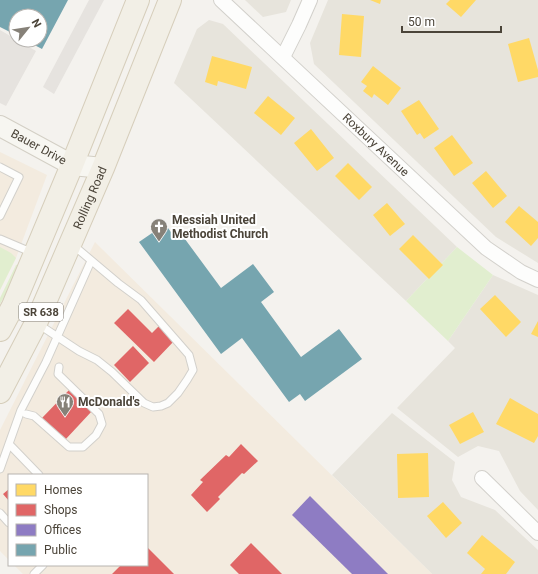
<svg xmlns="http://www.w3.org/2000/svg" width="538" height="574" viewBox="0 0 538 574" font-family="Roboto,sans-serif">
	<rect width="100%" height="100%" fill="#f4f2ee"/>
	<path fill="#e7e4dc" d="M245,0H291L286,12L263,17Z
		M328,0H538V263L496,237L314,64L310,43Z
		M209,20L223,24L457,247L406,301L174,83L197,29Z
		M493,275L538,295V510L520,491L499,451L478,446L458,457L397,408L455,348L448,341Z
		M392,413L455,462L452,480L461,497L495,510L538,550V574H432L332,475Z"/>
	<path fill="#f3ebdf" d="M0,152L47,175L16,258L0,290Z
		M95,242L102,249L432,574H23L14,565H147V475H9V560L0,551V430Z"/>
	<path fill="#e1eecf" d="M0,247L11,253L16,258L0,290Z
		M457,247L493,275L448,341L406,301Z
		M19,264L12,283L0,304V298L16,265Z"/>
	<path fill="#e6e3df" d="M89,0H104L54,94L43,87Z
		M0,30L36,51L6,106L0,103Z"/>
	<path fill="#ffd966" d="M370,0H381L380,4Z
		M450,0H476L461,17L446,4Z
		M342,14L364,16L361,57L339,55Z
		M529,38L538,70V77L518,82L508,44Z
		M212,56L252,67L246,89L218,81L217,86L205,82Z
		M373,66L401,88L388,105L374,94L372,98L363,91L367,86L361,82Z
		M268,96L295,118L281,135L254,113Z
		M419,100L439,129L424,139L420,133L417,135L401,111Z
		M311,129L334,158L317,171L294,143Z
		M452,135L473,163L454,176L434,148Z
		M348,163L372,187L359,200L335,176Z
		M486,171L507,196L493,208L472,183Z
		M387,203L405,224L390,236L373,215Z
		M519,206L538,222V238L531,246L505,222Z
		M413,235L443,265L429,279L399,249Z
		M495,295L521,322L506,337L480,309Z
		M538,321V337L531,334Z
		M510,398L538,414V436L534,443L496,424Z
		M473,412L484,432L460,444L449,425Z
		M428,453L429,497L398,498L397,454Z
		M443,502L462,523L446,538L427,516Z
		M482,535L515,562L506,574H481L485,569L467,553Z"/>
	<path fill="#e06666" d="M128,309L152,333L160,325L175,340L154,362L114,323Z
		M133,346L149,363L130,382L114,365Z
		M70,389L92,411L65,440L42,418Z
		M241,444L258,461L244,474L242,473L218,497L220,499L207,512L191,495L203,482L200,480L226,455L229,457Z
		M9,489V501L3,494Z
		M251,543L282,574H239L230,565Z
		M147,547L174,574H112L121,565H147Z"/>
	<path fill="#8e7cc3" d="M310,496L388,574H352L292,515Z"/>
	<path fill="#76a5af" d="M0,0H68L42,49L25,40H40V16H16V35L0,27Z
		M168,228L176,239L182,235L221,288L253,264L274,292L261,302L301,357L339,329L362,359L305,401L300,394L289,402L242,338L221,354L139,242L155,231L158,236Z"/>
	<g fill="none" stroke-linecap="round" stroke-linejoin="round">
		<g stroke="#d2d0cb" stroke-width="9">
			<path id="lane" d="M0,167L19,177L0,216
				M0,239L33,253
				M38,324L79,351L97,360L112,372L144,403L153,407L161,406L168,403L178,393L187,380L193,370L189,355L141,300L118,283L73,245
				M26,414L34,416L69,447H83L96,435L102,424L99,414L58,374L59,367
				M9,444L39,475
				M0,469L21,410L46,362L91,261
				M0,513L9,523
				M34,574L43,565"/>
		</g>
		<g stroke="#d2d0cb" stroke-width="16">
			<g id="street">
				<path id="s1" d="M221,0L486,248L521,272L538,280"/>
				<path d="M283,57L299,25L310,0"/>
				<path d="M482,478L538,533"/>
			</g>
		</g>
		<g stroke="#d3cfc5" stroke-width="22">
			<g id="secondary">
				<path id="s2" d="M0,126L72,165L103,168"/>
			</g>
		</g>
		<g stroke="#d6cebb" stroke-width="24">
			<g id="primary">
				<path d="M0,330L13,306L72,165L138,0"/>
				<path id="s3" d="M0,392L36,323L103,168L170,0"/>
			</g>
		</g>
		<use href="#lane" stroke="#fdfdfc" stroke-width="7"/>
		<use href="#street" stroke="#fdfdfc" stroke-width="14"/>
		<use href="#secondary" stroke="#f7f6f1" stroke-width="20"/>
		<use href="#primary" stroke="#f2efe6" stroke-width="22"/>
	</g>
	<defs>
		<g id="church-pin" transform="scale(0.9)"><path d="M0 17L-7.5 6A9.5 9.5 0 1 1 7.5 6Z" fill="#868178" stroke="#fff"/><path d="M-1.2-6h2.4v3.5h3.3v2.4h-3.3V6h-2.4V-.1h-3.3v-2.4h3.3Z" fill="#fff"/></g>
		<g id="restaurant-pin" transform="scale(0.9)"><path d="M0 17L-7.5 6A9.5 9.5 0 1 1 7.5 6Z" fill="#868178" stroke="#fff"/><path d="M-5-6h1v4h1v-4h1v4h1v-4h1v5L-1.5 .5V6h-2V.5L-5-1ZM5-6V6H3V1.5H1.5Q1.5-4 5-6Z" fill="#fff"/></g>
	</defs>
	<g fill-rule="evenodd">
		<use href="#church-pin" x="159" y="227"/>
		<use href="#restaurant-pin" x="65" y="402"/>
	</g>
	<g text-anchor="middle" stroke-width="4" stroke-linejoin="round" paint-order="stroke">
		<rect fill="#fff" stroke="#817c74" stroke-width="1" x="19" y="303" width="44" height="18" rx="3"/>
		<g font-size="11" font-weight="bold" fill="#4b4439">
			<text x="41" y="316">SR 638</text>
		</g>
		<g font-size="12" fill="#4b4439" stroke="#fff">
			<text dy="4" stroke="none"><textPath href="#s1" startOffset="212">Roxbury Avenue</textPath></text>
			<text dy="4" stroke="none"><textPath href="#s2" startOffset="44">Bauer Drive</textPath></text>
			<text dy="4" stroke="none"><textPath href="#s3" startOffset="214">Rolling Road</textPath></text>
		</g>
		<g font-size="12" font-weight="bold" fill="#4b4439" stroke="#fff" text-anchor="start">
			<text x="172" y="224">Messiah United<tspan x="172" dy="14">Methodist Church</tspan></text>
			<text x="78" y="406">McDonald's</text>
		</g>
	</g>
	<rect x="8" y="474" width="140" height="92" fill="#ffffff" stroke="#b7b4b0"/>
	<rect x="16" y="484" width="20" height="12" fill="#ffd966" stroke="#b7b4b0"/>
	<text x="44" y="494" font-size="12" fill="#4b4439">Homes</text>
	<rect x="16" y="504" width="20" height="12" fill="#e06666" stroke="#b7b4b0"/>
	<text x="44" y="514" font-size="12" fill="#4b4439">Shops</text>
	<rect x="16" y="524" width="20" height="12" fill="#8e7cc3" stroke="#b7b4b0"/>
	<text x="44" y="534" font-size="12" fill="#4b4439">Offices</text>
	<rect x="16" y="544" width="20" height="12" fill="#76a5af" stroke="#b7b4b0"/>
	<text x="44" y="554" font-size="12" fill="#4b4439">Public</text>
	<g transform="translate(28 28) rotate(60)"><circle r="19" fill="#ffffff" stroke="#b7b4b0"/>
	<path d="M0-3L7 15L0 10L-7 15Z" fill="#868178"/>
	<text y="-6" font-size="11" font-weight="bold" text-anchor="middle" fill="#4b4439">N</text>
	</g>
	<path d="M402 26v6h99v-6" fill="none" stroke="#4b4439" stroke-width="2"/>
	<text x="408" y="26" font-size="12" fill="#4b4439" stroke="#ffffff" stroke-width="3" paint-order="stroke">50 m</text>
</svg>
